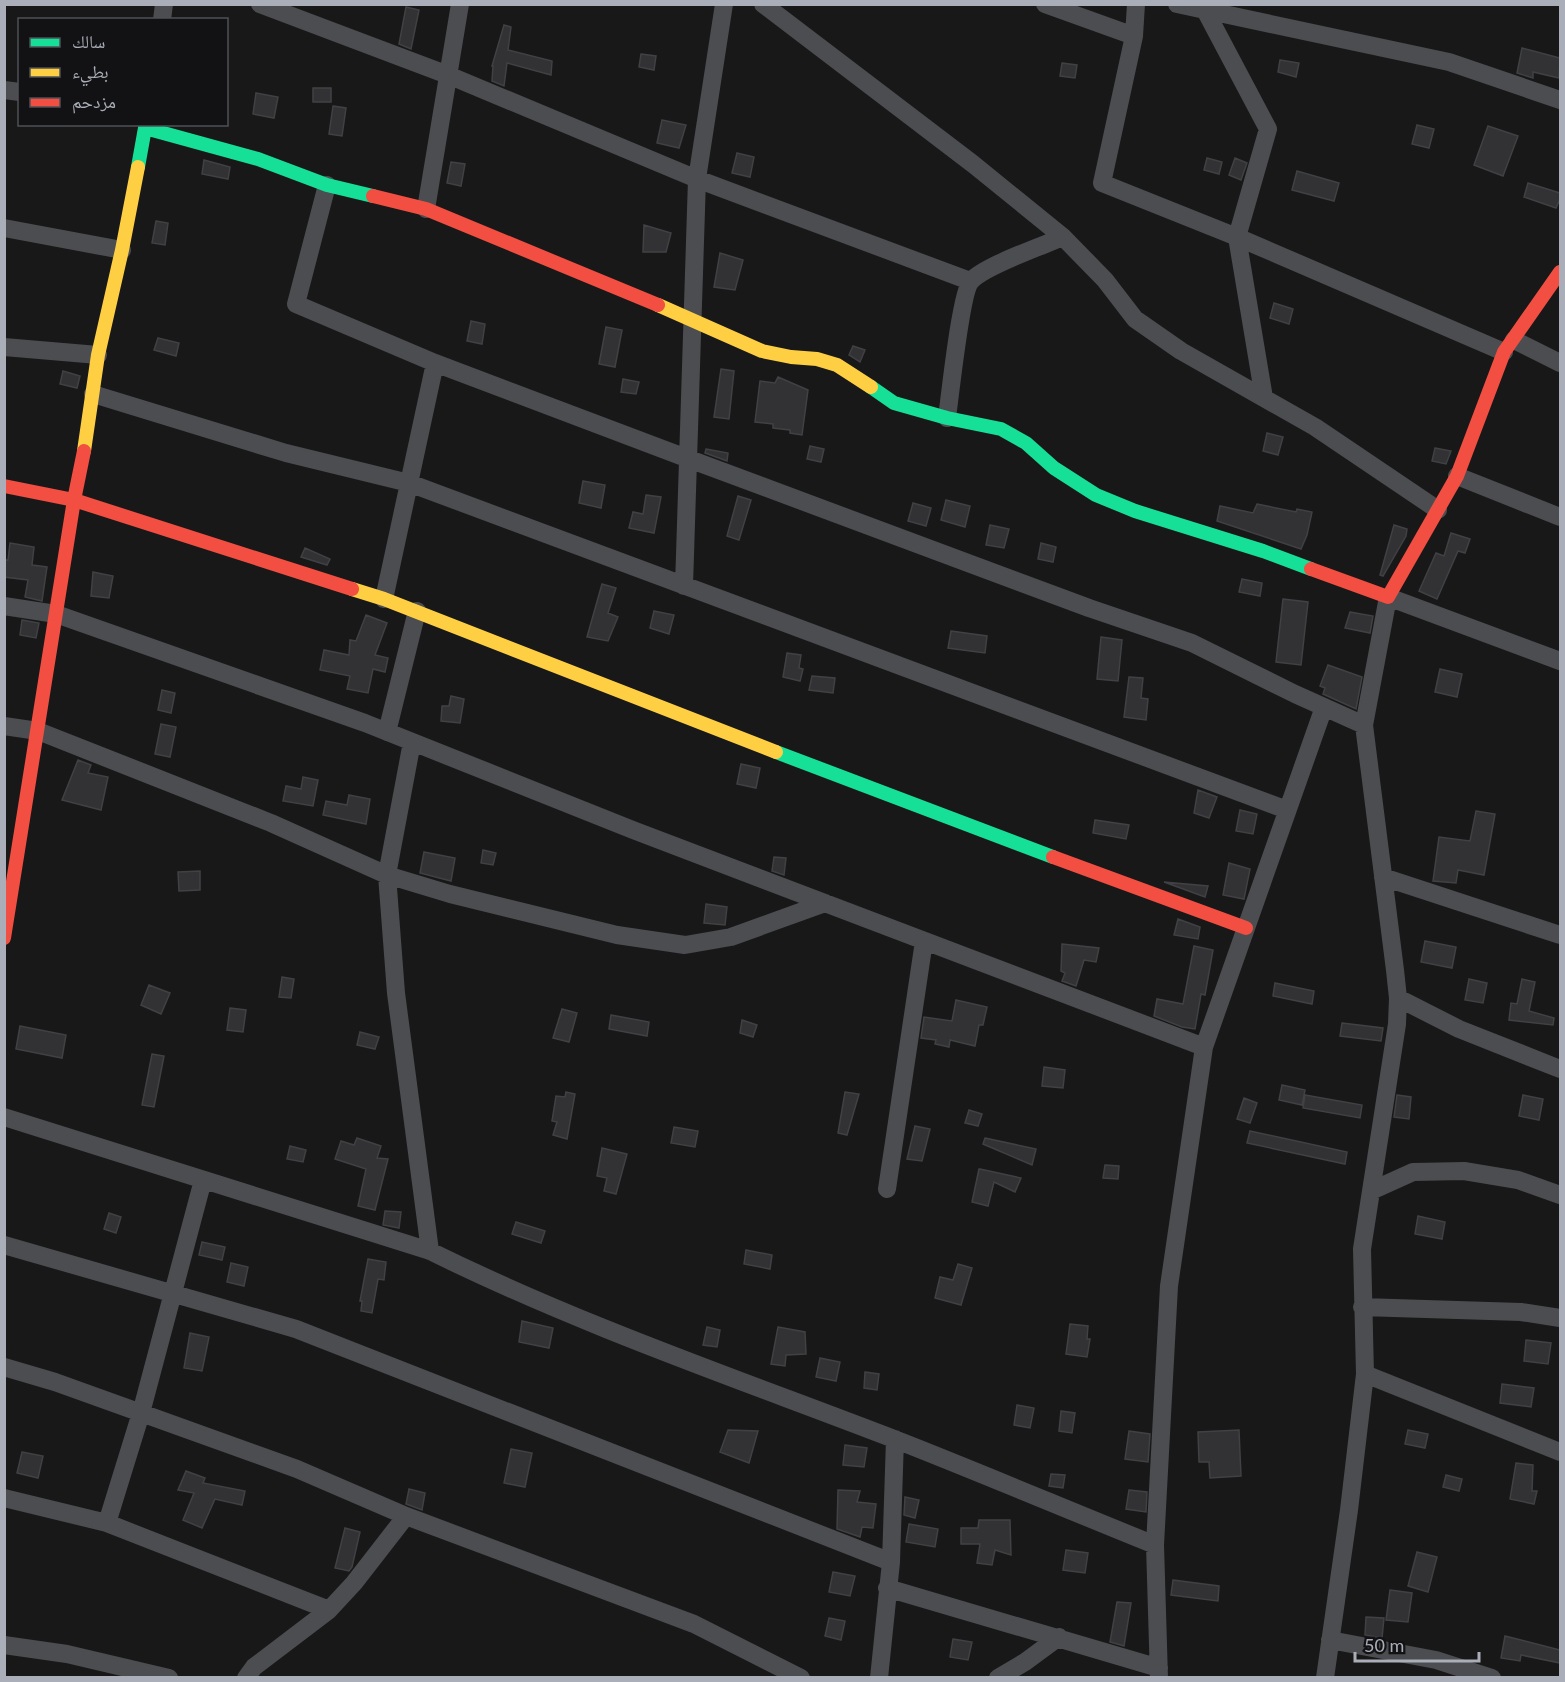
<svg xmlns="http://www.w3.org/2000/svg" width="1565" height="1682" viewBox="0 0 1565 1682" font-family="Lato,'Noto Naskh Arabic',sans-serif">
	<rect width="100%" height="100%" fill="#181818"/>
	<path fill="#323234" stroke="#404144" stroke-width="1.5" d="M406,7L419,10L411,49L399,44Z
		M504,25L511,27L508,50L552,61L551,75L507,63L504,86L492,81L493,66H492Z
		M1522,48L1560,58L1559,78L1533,72V78L1517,73Z
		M641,54L656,56L654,70L639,67Z
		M1280,60L1299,63L1296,77L1278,72Z
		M1062,63L1077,65L1075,78L1060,76Z
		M313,88H331V102H313Z
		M256,93L278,97L274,118L253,114Z
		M333,106L346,108L342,136L329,134Z
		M662,120L686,125L679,148L657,143Z
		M1417,125L1434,129L1429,148L1412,144Z
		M1488,126L1518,136L1503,176L1474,165Z
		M737,153L754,157L750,177L732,173Z
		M1207,158L1222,162L1219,174L1204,170Z
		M1235,158L1247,163L1241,180L1229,175Z
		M204,160L230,167L228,179L202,174Z
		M451,162L465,164L461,186L447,183Z
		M1297,171L1339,183L1334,201L1292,190Z
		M1528,183L1560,193V199L1556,208L1524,197Z
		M156,221L168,223L165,245L152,243Z
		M644,225L671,233L666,252H643Z
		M720,253L743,260L735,290L714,287Z
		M1274,303L1293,309L1289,324L1270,318Z
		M471,321L485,324L482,344L467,341Z
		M606,327L622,330L615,367L599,364Z
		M158,338L179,343L176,356L154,350Z
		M853,346L865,350L860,362L849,355Z
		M721,369L734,371L729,419L714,417Z
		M63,371L80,376L77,388L60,384Z
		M778,377L808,390L802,435L790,433V430L773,428V424L755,422L760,381L775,383Z
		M623,379L639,382L636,394L621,392Z
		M1267,433L1283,437L1278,455L1263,451Z
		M810,446L824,449L821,462L807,459Z
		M1435,448L1451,451L1446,464L1432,461Z
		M706,449L728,453L727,461L705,453Z
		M583,481L605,485L601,508L579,503Z
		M646,495L661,497L654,533L629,528L633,512L643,514Z
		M738,496L751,500L739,540L727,536Z
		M946,500L970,506L965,527L941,520Z
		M913,503L931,508L926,526L908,521Z
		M1257,504L1296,512L1297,509L1312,512L1307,535L1301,549L1217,521L1220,506L1253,513Z
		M990,525L1009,529L1004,548L986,545Z
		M1394,525L1407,529L1406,536L1383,576L1380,575Z
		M1451,533L1470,539L1465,553L1458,551L1437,599L1419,591L1436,553L1444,556Z
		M10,543L34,547L32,565L47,567L42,601L25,597L28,580L4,577V560H8Z
		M1041,543L1056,547L1053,562L1038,559Z
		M305,548L330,559L327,565L301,557Z
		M93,572L113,576L109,598L91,596Z
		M1242,579L1262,583L1260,596L1239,592Z
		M602,584L616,588L608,613L618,617L608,641L587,637Z
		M1283,599L1308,602L1301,665L1276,662Z
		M654,611L674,615L669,634L650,628Z
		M1350,612L1373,616L1370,633L1345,628Z
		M366,615L387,623L375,655L388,658L385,672L373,669L368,693L347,689L350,676L320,670L324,650L349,655L350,640L356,641Z
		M22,620L39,623L36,638L20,635Z
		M951,631L987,636L985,653L948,648Z
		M1101,637L1122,640L1118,681L1097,679Z
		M787,653L801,655L799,668L803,669L800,681L783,677Z
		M1328,665L1362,677L1356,709L1323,694L1325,688L1320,686Z
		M1440,669L1462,674L1457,697L1435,692Z
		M812,676L835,678L833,693L809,690Z
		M1129,677L1143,678L1141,698L1148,699L1146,720L1124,717Z
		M162,690L175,693L171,713L158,710Z
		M451,696L464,699L460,723L441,721L442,706H449Z
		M161,724L176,727L170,757L155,754Z
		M78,760L91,765L88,773L108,777L101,810L62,800Z
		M741,764L760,768L756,788L737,784Z
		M303,777L318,780L313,806L283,801L286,786L301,789Z
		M1198,790L1217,797L1209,818L1194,813Z
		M349,795L370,799L366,824L323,815L326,801L347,805Z
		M1240,810L1257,814L1253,834L1236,831Z
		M1476,811L1495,814L1484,875L1458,870L1456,883L1433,881L1439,837L1470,841Z
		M1095,820L1129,825L1126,839L1093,833Z
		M483,850L496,853L493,865L481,863Z
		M424,852L455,858L451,881L420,873Z
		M774,857L786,858L784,875L772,871Z
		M1229,863L1250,869L1244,899L1223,895Z
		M200,871V890L179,891L178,872Z
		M1164,882L1208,886L1205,897Z
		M706,904L727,907L725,925L704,923Z
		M1178,919L1200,927L1198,939L1174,935Z
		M1425,941L1456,947L1452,968L1421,962Z
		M1062,944L1099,948L1096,962L1084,960L1076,986L1062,981L1065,973L1061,971Z
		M1194,946L1213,950L1205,995L1201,994L1195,1029L1182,1027L1154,1016L1157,999L1183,1004Z
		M282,977L294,979L291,998L279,997Z
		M1469,979L1487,983L1483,1003L1465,1000Z
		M1522,979L1535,982L1529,1011L1554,1018L1553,1025L1509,1020L1511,1003L1517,1004Z
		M1275,983L1314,991L1312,1004L1273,996Z
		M149,985L170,993L161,1014L141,1005Z
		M956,1000L987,1007L983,1025H979L975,1046L950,1040L949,1047L935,1044L936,1040L921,1038L924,1017L952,1021Z
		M230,1008L246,1010L243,1032L227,1030Z
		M562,1009L577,1013L569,1042L553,1038Z
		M611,1015L649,1022L647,1036L609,1029Z
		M742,1020L757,1025L753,1037L740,1033Z
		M1342,1023L1383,1028L1381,1041L1340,1036Z
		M20,1026L66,1035L62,1058L16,1049Z
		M360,1032L379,1037L375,1049L357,1045Z
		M152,1054L164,1056L154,1107L142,1105Z
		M1044,1067L1065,1070L1063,1088L1042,1086Z
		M1282,1085L1305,1090L1302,1105L1279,1100Z
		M566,1092L575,1094L567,1139L553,1135L557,1122L552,1121L556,1096L565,1097Z
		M845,1092L859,1094L847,1135L838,1133Z
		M1305,1095L1362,1105L1360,1118L1303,1108Z
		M1397,1095L1411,1097L1409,1119L1394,1117Z
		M1523,1095L1543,1099L1539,1120L1519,1116Z
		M1244,1098L1257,1103L1250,1123L1237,1119Z
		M969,1110L982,1114L978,1126L965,1123Z
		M915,1126L930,1129L922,1161L907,1159Z
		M674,1127L698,1131L695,1147L671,1143Z
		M1250,1131L1347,1152L1345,1164L1247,1143Z
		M357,1138L381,1146L377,1158L388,1159L375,1210L358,1206L366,1169L335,1159L341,1141L354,1145Z
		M985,1138L1036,1149L1032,1165L983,1144Z
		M290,1146L306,1150L303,1162L287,1159Z
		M602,1148L627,1154L616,1194L604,1191L607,1178L597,1176Z
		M1105,1165L1119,1166L1118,1179L1103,1178Z
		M979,1169H980L1021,1178L1015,1192L994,1182L988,1206L972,1202Z
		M385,1211L401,1212L399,1228L383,1225Z
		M109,1213L121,1217L116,1233L104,1229Z
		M1418,1216L1445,1222L1442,1239L1415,1234Z
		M516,1222L545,1231L541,1243L512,1234Z
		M202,1242L225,1247L222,1260L199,1255Z
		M746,1250L772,1255L770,1269L744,1264Z
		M368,1259L386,1262L384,1280L378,1279L372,1313L361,1311L362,1301H360Z
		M231,1263L248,1267L244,1286L227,1282Z
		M958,1264L972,1268L961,1305L935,1298L940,1277L953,1280Z
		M522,1321L553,1328L549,1348L519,1342Z
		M1070,1324L1088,1326L1087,1339H1090L1087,1357L1066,1354Z
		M707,1327L720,1330L717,1347L703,1345Z
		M778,1327L805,1332L806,1354L786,1355L785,1366L771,1364Z
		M190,1333L209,1337L202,1371L184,1368Z
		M1526,1340L1551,1343L1548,1364L1524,1361Z
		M820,1358L840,1362L836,1381L816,1377Z
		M865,1372L879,1374L877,1390L864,1388Z
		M1502,1384L1534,1388L1531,1407L1500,1403Z
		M1017,1405L1034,1408L1030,1428L1014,1425Z
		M1061,1411L1075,1413L1072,1433L1059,1431Z
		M728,1430L758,1431L749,1463L720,1452Z
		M1239,1430L1241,1476L1210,1478L1209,1462H1199L1198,1432Z
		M1408,1430L1428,1434L1425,1448L1405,1444Z
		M1129,1431L1150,1434L1148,1462L1125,1459Z
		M845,1445L867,1448L864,1467L843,1465Z
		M511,1449L532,1453L525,1487L504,1483Z
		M22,1452L43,1456L38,1478L17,1473Z
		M1516,1463L1533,1465L1532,1491H1537L1534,1504L1510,1499Z
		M186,1471L205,1478L203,1483L245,1491L242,1505L215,1499L202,1528L183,1520L194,1493L178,1490Z
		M1051,1474L1065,1475L1063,1488L1049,1486Z
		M1446,1475L1462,1479L1459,1491L1443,1487Z
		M409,1489L425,1493L422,1510L406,1504Z
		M838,1490L860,1491L857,1502L876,1504L873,1528L862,1527L860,1537L837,1529Z
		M1129,1490L1147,1492L1146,1512L1126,1509Z
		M905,1497L919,1500L915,1518L904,1515Z
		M979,1520H1010L1011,1555L995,1550L992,1565L977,1563L980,1544H961V1528H978Z
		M909,1524L938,1529L935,1547L906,1542Z
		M345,1528L360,1532L352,1567L349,1571L335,1568Z
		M1066,1550L1088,1553L1085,1573L1063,1570Z
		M1417,1552L1437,1557L1428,1592L1408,1586Z
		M833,1572L855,1576L850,1596L829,1592Z
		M1173,1580L1219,1586L1218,1601L1171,1595Z
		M1390,1590L1412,1593L1408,1622L1386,1620Z
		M1117,1602L1131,1603L1124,1646L1110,1642Z
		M1366,1617L1384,1618L1382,1638L1365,1635Z
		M829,1618L845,1621L841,1640L825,1636Z
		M1505,1636L1560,1650V1663L1521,1655L1520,1661L1501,1658Z
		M953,1639L972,1642L968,1660L950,1657Z"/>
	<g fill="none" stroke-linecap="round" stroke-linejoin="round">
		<path stroke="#4c4d50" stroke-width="18" d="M260,4L448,75L697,179L970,281
			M763,4L973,164L1063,237L1105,280L1135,319L1181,351L1315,427L1438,510
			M1045,4L1134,36
			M1136,4L1134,36L1102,183L1237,237L1264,398
			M1177,4L1449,62L1560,100
			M1205,10L1268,129L1237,237L1504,352
			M162,20L164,4
			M4,90L20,92
			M327,185L296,304L435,363L689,459L1089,608L1192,643L1295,694L1364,725
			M426,209L460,4
			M4,228L122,250
			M1514,340L1560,363
			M4,347L98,355
			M93,394L286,453L409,483L1287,810
			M947,418C950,396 961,292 971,281C984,266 1042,246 1063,237
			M1457,476L1560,517
			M684,586L697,179L724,4
			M384,599L435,363
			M4,606L56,614L365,723L633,830L1204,1047
			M4,726L38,731L271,823L387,875L450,894L617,935L685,945L731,937L825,903
			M387,732L417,611
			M412,742L387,875L396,993L430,1251
			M1383,877L1560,935
			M1398,998L1459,1029L1560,1069
			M4,1117L430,1251C580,1325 738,1379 894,1439C981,1473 1068,1510 1155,1545
			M887,1189L924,941
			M1371,1191L1413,1172L1464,1171L1518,1180L1560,1195
			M4,1245L296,1329L891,1562
			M1362,1307L1521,1312L1560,1318
			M4,1367L55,1382L297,1469L406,1516L694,1624L801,1678
			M1365,1374L1560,1452
			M4,1498L107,1523L329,1610
			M107,1523L141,1413L203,1180
			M887,1588L1159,1668
			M1330,1640L1436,1660L1492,1678
			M4,1645L67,1654L169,1678
			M246,1678L254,1667L329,1610L354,1583L406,1516
			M879,1678L891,1562L895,1439
			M998,1678L1025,1662L1059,1637
			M1159,1678L1155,1545L1169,1286L1204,1047L1324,707
			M1325,1678L1349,1510L1365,1374L1362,1249L1397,1024L1398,998L1395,970L1364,725L1388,597L1560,661"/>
		<path stroke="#16e098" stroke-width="14" d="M138,167L145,128L258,159L327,185L373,196
			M871,387L894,403L947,418L1001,429L1026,443L1054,468L1096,495L1135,511L1263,551L1311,569
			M776,752L1053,857"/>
		<path stroke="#ffcf43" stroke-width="14" d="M658,305L762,351L791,357L817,359L837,365L871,387
			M84,451L98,355L122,250L138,167
			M352,589L384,599L776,752"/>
		<path stroke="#f24e42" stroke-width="14" d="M373,196L426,209L658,305
			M4,486L74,500L352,589
			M1311,569L1388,597L1457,476L1504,352L1560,272
			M1053,857L1246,928
			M4,938L74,500L84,451"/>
	</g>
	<rect width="1565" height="1682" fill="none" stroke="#aaaeb8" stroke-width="12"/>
	<rect x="18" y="18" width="210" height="108" fill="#121214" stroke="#4f5056" stroke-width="1.5"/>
	<rect x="30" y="38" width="30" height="9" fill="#16e098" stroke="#4f5056" stroke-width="1.5"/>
	<text x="72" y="48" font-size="18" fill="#aaaeb8">سالك</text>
	<rect x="30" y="68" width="30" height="9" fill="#ffcf43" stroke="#4f5056" stroke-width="1.5"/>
	<text x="72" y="78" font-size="18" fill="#aaaeb8">بطيء</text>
	<rect x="30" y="98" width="30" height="9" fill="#f24e42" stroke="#4f5056" stroke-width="1.5"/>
	<text x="72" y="108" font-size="18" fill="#aaaeb8">مزدحم</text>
	<path d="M1355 1652v9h124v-9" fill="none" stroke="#aaaeb8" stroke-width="3"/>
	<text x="1364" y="1652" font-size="18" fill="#aaaeb8" stroke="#121214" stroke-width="4.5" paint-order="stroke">50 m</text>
</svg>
